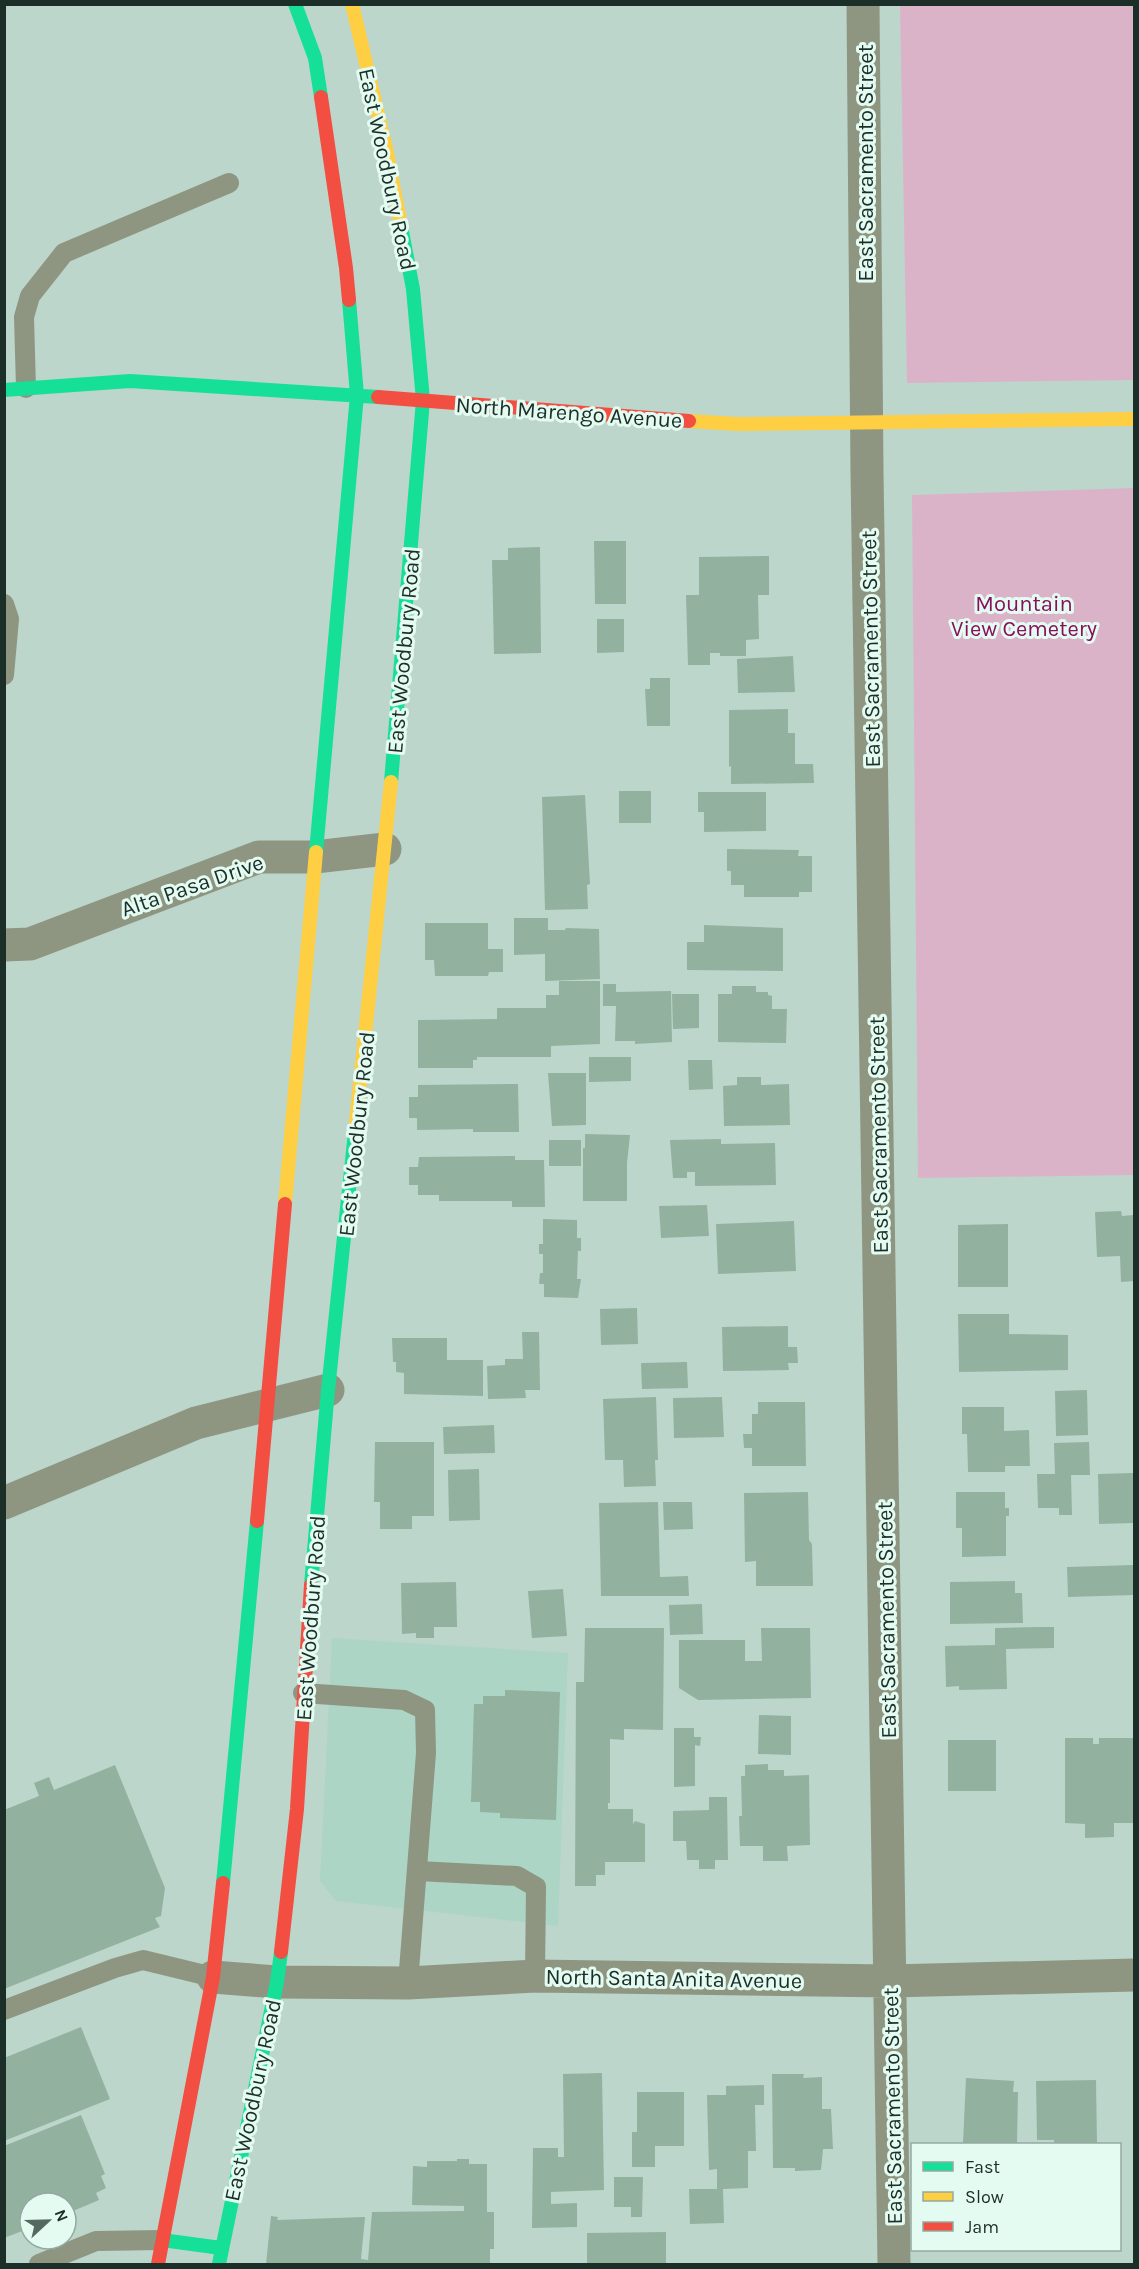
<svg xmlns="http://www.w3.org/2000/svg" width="1139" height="2269" viewBox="0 0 1139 2269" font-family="Karla,sans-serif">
	<rect width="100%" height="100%" fill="#bcd6cc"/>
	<path fill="#acd5c6" d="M332,1638L568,1653L558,1926L336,1901L320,1881Z"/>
	<path fill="#dbb3c8" d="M900,5H1134V380L907,383Z
		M1134,488V1175L918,1178L912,495Z"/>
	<path fill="#93b19f" d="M594,541H626V604H595Z
		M540,547L541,653L494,654L492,560H508V548Z
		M769,556V595H758L759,639L746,640V656H720V653H710V665H688L686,595H699V557Z
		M597,619H624V652L597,653Z
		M793,656L795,692L738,693L737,659Z
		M650,678H670V726H647L645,689H650Z
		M788,709V733H795V764H813L814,783L731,784V766L729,767V710Z
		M619,791H651V823H619Z
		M698,792H766V831L704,832V812H698Z
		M585,795L590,884L587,885L588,909L545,910L542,797Z
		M727,849L799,850L798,856H812V892H799V897H744V885H731V871H727Z
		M514,918H548V930H565L566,928L599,929L600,979L545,981V954L514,955Z
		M425,923H488V949H503V972H489L488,976H435L434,960H425Z
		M704,925L783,928V971L687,970V942H704Z
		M559,981H600V1044L551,1046V1057H477V1060H473V1068H418V1020L497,1019V1008H546V995H559Z
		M603,984H616V992L671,991L672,1042L635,1044V1041H615L616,1006H603Z
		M732,986H756V992H768V995L772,996V1009H787L786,1043L718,1042V994H732Z
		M672,994H699V1028L673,1029Z
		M589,1057H631V1081L589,1082Z
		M688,1060H712L713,1089L689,1090Z
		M548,1073H586V1125L552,1126Z
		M737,1077H761V1085L789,1084L790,1125L724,1126L723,1086L737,1085Z
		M518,1084L519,1132H473V1129L417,1130V1118H409V1097H418V1085Z
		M585,1134L630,1135L627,1163V1201H583V1148H585Z
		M721,1139V1144L775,1143L776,1185L695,1186V1172H687V1178H673L670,1140Z
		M549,1140H581V1166H549Z
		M515,1156V1160H544L545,1207H512V1201H439V1195H418V1185H409V1167H418L419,1157Z
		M707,1205L709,1236L661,1238L659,1206Z
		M1121,1211L1122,1216L1134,1215V1281L1121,1282L1120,1256L1097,1257L1095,1212Z
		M543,1219L577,1220V1238H581V1251H578L577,1279H581L578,1298L544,1297V1284H539L540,1273H543V1254H539V1244H543Z
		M794,1221L796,1271L718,1274L716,1224Z
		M1008,1224V1287H958V1225Z
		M637,1308L638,1344L601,1345L600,1309Z
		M958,1314H1009V1334L1068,1335V1370L959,1372Z
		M788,1326V1347H797L798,1363H788L789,1370L723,1371L722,1327Z
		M522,1332H539L540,1390H525L526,1398L488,1399L487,1366L505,1365V1359H523Z
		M392,1338H447V1360H483V1396L404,1394V1373L396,1372V1362H393Z
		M687,1362L688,1388L642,1389L641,1363Z
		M1087,1390L1088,1435L1056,1436L1055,1391Z
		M656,1397L658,1460H655L656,1486L624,1487L623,1460H605L603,1399Z
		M722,1397L724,1437L674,1438L673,1398Z
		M758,1402H805L806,1466H752V1448H744L743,1434H752V1414H758Z
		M962,1407H1004V1431L1029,1430L1030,1466H1005V1472H968L967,1434H962Z
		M494,1425L495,1453L444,1454L443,1427Z
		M375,1442H434V1516H412V1529H380V1502H374Z
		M1089,1442L1090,1475H1071L1072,1515H1059V1508H1038L1037,1474H1055L1054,1443Z
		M479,1469L480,1520L449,1521L448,1470Z
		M1134,1473V1523L1099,1524L1098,1474Z
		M808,1492L809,1540L812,1544L813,1586H756V1561L745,1562L744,1493Z
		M956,1492H1005V1508H1009V1516H1006V1556L962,1557V1528H956Z
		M658,1502L660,1577L688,1576L689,1596H601L599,1503Z
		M663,1502H692L693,1529L664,1530Z
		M1134,1565V1595L1068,1597L1067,1567Z
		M1015,1581V1593H1022L1023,1623L950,1624V1582Z
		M456,1582L457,1627H434V1638H416V1633L402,1634L401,1583Z
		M563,1589L567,1636L532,1638L528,1591Z
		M702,1604L703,1634L670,1635L669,1605Z
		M1039,1627H1054V1648L1006,1649L1007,1689L959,1690V1686L946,1687L945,1646L995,1645V1628Z
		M585,1628H664L663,1730L624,1729V1740L610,1739V1803H608V1809H633V1824L635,1821L645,1824V1862H605V1875H596V1886H575L576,1682H584Z
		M761,1628H810L811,1698L698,1700L679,1688V1640H745V1661H762Z
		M505,1690L560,1692L556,1820L500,1818V1813L480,1812V1802H471L474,1704H483V1696H505Z
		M759,1715L791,1716V1755L758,1754Z
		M674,1728H694V1737H701L700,1746L695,1745V1786L674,1787Z
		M1065,1738H1093V1744H1099V1738H1134V1823H1114V1837L1085,1838V1824L1065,1823Z
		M948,1740H996V1791H948Z
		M768,1764V1770H784V1776L809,1775L810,1845L787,1846L788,1861H763V1846H740L739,1816H742L741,1776H745V1765Z
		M115,1765L165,1888L161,1916L155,1918L160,1927L4,1989V1810L39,1796L34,1783L49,1777L54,1790Z
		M709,1797H727L728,1860H715V1869H699V1860H687L686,1841H673V1811L709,1810Z
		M81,2027L110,2099L4,2141V2058Z
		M602,2073L604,2190L551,2192V2204L577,2203V2227L532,2228L533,2148H558V2157H564L563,2074Z
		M772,2074H804L803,2078L822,2077V2109H831L833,2149H823L821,2170L795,2171V2168H773Z
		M966,2078L1014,2081L1013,2092H1018L1017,2144H963Z
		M1096,2080L1097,2144H1054V2140H1037L1036,2081Z
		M764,2085V2105H755L756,2151H748V2188L723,2189L724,2223L690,2224L689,2189H717V2169L709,2170L707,2095H726V2086Z
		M637,2092H684V2146H655V2167H632V2132H637Z
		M81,2115L105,2174L101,2176L106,2188L96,2193L99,2200L66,2214V2203H30V2228L4,2238V2146Z
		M457,2159H469V2164H487V2212H494V2249H490V2264H266L271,2216L278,2217L277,2220L365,2217L361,2259L368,2260L372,2212L464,2211V2206L412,2205L413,2166L427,2167V2161H457Z
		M614,2177H643L642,2217H631V2207H614Z
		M666,2232V2264H587V2233Z"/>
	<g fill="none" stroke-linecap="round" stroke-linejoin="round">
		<path stroke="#8e9682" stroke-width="20" d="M26,388L24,317L30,296L64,253L229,183
			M4,604L9,619L4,675
			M303,1693L404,1700L425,1710L426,1753L408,1983
			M418,1871L517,1876L536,1887L535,1976
			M4,2010L115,1968L143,1960L213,1977
			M39,2264L96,2241L162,2240"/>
		<path stroke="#8e9682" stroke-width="33" d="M863,4L867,472L894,2264
			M4,945L30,944L259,857H315L385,849
			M4,1503L196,1423L328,1390
			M213,1977L277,1982L408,1983L535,1976L891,1981L1134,1975"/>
		<path stroke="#16e098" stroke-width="14" d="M295,4L315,58L321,97
			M4,390L130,381L378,397
			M391,782L423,400L413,289L400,221
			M316,852L357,395L349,300
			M311,1585L328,1390L355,1132
			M223,1883L257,1521
			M162,2240L221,2248
			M219,2264L277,1982L281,1952"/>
		<path stroke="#ffcf43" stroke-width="14" d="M352,4L386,148L400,221
			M689,421L738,424L1134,419
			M355,1132L391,782
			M285,1204L316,852"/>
		<path stroke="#f24e42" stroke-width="14" d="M321,97L346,268L349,300
			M378,397L689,421
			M257,1521L285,1204
			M281,1952L297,1809L311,1585
			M158,2264L213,1977L223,1883"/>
	</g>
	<g text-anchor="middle" stroke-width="6" stroke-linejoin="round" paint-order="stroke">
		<g font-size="22" fill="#1c2e28" stroke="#e4fbf2">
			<text transform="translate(865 163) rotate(-90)" y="8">East Sacramento Street</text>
			<text transform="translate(388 169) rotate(78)" y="8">East Woodbury Road</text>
			<text transform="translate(569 412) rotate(4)" y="8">North Marengo Avenue</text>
			<text transform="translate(870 649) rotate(-91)" y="8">East Sacramento Street</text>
			<text transform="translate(403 651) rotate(-85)" y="8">East Woodbury Road</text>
			<text transform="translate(192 885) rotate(-19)" y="8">Alta Pasa Drive</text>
			<text transform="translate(356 1134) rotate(-84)" y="8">East Woodbury Road</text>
			<text transform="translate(878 1135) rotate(-91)" y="8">East Sacramento Street</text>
			<text transform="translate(310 1618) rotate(-86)" y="8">East Woodbury Road</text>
			<text transform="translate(886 1620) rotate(-91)" y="8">East Sacramento Street</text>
			<text transform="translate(674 1978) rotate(1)" y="8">North Santa Anita Avenue</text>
			<text transform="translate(252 2100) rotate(-78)" y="8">East Woodbury Road</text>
			<text transform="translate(892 2106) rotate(-91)" y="8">East Sacramento Street</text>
		</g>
		<g font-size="22" fill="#88105a" stroke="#e4fbf2">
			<text x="1024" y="611">Mountain<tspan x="1024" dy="25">View Cemetery</tspan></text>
		</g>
	</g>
	<rect width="1139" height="2269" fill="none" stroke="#1c2e28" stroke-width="12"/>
	<rect x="911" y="2143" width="210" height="108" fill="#e4fbf2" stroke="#94a9a1" stroke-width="1.5"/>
	<rect x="923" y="2162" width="30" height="9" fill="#16e098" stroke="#94a9a1" stroke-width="1.5"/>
	<text x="965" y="2173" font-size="18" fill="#1c2e28">Fast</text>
	<rect x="923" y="2192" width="30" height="9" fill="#ffcf43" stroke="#94a9a1" stroke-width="1.5"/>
	<text x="965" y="2203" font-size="18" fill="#1c2e28">Slow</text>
	<rect x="923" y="2222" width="30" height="9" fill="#f24e42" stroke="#94a9a1" stroke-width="1.5"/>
	<text x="965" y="2233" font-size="18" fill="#1c2e28">Jam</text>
	<g transform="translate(48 2221) rotate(68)"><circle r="28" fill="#e4fbf2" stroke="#94a9a1" stroke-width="1.5"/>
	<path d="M0-4.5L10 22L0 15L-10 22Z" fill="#546961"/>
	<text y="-9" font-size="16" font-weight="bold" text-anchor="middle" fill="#1c2e28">N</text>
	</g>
</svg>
